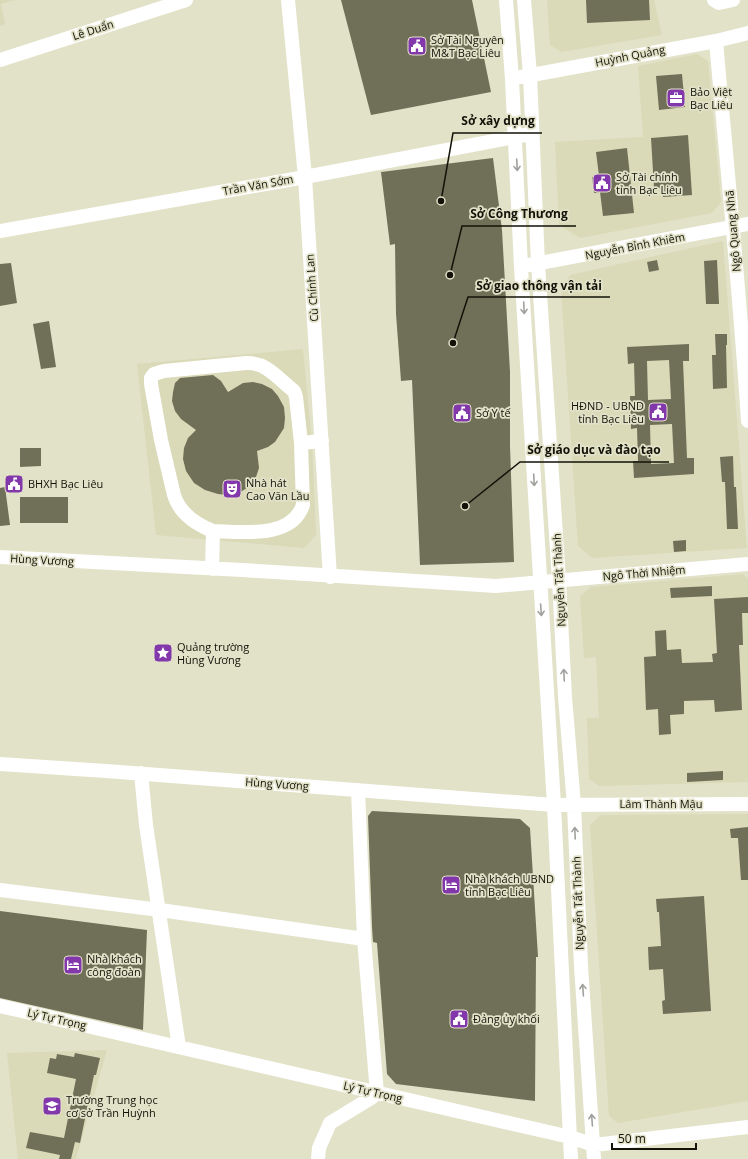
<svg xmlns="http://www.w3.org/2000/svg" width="748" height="1159" viewBox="0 0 748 1159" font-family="'Open Sans',sans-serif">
	<rect width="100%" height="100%" fill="#e2e2c9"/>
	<path fill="#dad9b8" d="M0,0H15L1,4L5,24L0,26Z
		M547,0H654L662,35L561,52L550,45Z
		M697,54L708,61L721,202L712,213L580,238L559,225L555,142L643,137L638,66Z
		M723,241L747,548L592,558L578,546L561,290L570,275Z
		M303,349L312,442L316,535L304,548L156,535L137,364Z
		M743,574L748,579V782L599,786L589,779L587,718H599L596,657L584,658L580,596L591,587Z
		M748,814V1101L618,1123L609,1116L590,825L601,815Z
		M107,1050L76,1159H18L7,1053Z"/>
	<path fill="#707059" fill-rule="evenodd" d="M341,0H472L491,92L371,115Z
		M586,0H649L650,20L587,23Z
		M682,74L685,107L659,110L656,76Z
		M688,135L692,195L663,197L662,188H654L651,138Z
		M627,148L634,213L603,216L600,192L594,193L592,177L599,176L596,152Z
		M493,158L502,230L510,372V446L514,562L420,565L412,380L401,381L396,314L395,244L390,245L381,172Z
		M657,260L659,270L649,272L647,262Z
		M717,260L719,304H706L704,261Z
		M11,263L17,303L0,306V264Z
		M49,321L56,367L41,369L33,324Z
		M715,334H727V345H726L727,388L713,389L712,355H716Z
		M689,344V361H683L687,458H694V474L634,478L633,461H638L637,428L631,429L630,396H635L634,363L628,364L627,347ZM669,360L671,399L648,400L647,361ZM672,424L674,463L651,464L650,425Z
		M213,375L221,381L228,392L243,383L253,382L262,384L272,389L278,396L284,407L285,418L284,428L275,442L268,447L257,451L259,468L256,477L250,486L239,493L228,495L218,494L205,490L194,483L186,471L183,459L184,448L188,438L196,430L181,419L175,411L172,401L173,392L175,383L180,378Z
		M20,448H41V466L20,467Z
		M733,456L734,487H736L738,529H727L725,482H722L720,457Z
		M5,487L10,525L0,526V488Z
		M20,497H68V523H20Z
		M686,540V551L674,552L673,541Z
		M712,586V596L671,598L670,588Z
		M748,597V613H742L743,645H739L742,710L715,712L714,700L684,701V714L670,715L671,734L659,735L658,709L646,710L644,657L656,656L655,631L666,630L667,650L681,649L682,663L713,662L712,654L717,653L714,599Z
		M723,771V780L687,782V773Z
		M372,811L520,819L530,828L538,957H536L535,1101L396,1084L387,1074L377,943L373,942L372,927L368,816Z
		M748,827V880H741L738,838H731L730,829Z
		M704,896L711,1011L663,1014L662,1001L665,1000L663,969L649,970L648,947L661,946L659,912H657L656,899Z
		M0,911L147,930L143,1030L0,998Z
		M75,1053L100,1058L96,1075H94L80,1143L75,1142L71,1159H59L60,1155L26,1148L30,1132L64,1138L76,1079L47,1073L50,1058L56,1059L57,1054L74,1057Z"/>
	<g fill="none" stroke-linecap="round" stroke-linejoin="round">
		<path stroke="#fff" stroke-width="14" d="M288,0L305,177L330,577
			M506,0L512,79L521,267L554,805L571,1159
			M524,0L530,75L538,264L559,580L565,697L574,805L581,966L594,1159
			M714,0L719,3L733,0
			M716,41C727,167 740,294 748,421
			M0,60L186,0
			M521,77L716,41L748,33
			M0,231L305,177L525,135
			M529,265L748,224
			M213,531C242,532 292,539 303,505L301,443L322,441
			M0,557L242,570L496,586L748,564
			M212,569L213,531C195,524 180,514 174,495L161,440L151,384V378L154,374L164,371L246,363C267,362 278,379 294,391L296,397L301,443
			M0,764L106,771L554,805L748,804
			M141,773L146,825L179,1047
			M0,890L160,910L364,939
			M0,1006L570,1137L594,1145L748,1127
			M318,1159L319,1148L330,1123L371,1098L377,1093L364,939L358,790"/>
	</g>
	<defs><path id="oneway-shaft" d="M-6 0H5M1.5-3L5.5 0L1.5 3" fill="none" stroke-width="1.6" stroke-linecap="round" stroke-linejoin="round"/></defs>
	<g stroke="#a0a09d">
		<use href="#oneway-shaft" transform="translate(517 165) rotate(87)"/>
		<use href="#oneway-shaft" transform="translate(524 308) rotate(87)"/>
		<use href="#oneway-shaft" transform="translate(534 480) rotate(87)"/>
		<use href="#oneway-shaft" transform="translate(541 610) rotate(86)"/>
		<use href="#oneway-shaft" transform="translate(564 675) rotate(-93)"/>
		<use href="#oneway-shaft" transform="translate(575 833) rotate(-92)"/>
		<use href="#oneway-shaft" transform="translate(583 990) rotate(-94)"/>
		<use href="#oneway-shaft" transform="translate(592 1120) rotate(-94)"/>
	</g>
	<defs>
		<g id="civic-square" transform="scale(1)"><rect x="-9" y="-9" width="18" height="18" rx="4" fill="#8238aa" stroke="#e2e2c9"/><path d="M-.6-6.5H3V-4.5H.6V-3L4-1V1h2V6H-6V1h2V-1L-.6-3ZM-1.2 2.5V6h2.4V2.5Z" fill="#fff"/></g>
		<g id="office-square" transform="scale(1)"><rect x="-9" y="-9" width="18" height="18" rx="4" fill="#8238aa" stroke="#e2e2c9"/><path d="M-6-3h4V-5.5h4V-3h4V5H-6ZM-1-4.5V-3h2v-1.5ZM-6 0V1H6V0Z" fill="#fff"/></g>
		<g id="theatre-square" transform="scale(1)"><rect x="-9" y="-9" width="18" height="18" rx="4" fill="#8238aa" stroke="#e2e2c9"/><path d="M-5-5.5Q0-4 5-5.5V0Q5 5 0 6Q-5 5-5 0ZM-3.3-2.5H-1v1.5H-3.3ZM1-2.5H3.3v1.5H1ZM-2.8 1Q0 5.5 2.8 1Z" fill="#fff"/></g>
		<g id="sight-square" transform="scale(1)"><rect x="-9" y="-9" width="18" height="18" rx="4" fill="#8238aa" stroke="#e2e2c9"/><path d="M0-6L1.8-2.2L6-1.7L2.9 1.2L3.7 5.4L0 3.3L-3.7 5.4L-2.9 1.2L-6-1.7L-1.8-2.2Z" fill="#fff"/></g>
		<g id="hotel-square" transform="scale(1)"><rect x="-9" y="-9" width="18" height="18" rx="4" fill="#8238aa" stroke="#e2e2c9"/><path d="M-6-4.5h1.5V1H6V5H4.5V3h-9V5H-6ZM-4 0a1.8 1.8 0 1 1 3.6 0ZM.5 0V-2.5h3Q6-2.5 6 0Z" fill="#fff"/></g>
		<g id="school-square" transform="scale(1)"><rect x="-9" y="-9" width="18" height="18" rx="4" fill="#8238aa" stroke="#e2e2c9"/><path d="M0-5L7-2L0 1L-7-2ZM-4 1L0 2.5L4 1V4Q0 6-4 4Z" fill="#fff"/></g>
	</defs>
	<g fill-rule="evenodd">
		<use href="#civic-square" x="417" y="46"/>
		<use href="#office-square" x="676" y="98"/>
		<use href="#civic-square" x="602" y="183"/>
		<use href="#civic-square" x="658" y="412"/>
		<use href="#civic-square" x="462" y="413"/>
		<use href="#civic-square" x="14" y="484"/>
		<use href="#theatre-square" x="232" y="489"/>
		<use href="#sight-square" x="163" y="653"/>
		<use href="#hotel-square" x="451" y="885"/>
		<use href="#hotel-square" x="73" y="965"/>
		<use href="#civic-square" x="459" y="1019"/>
		<use href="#school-square" x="52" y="1106"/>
	</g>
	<g text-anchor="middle" stroke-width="3.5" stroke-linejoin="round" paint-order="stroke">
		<g font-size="11" fill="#121209" stroke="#e2e2c9">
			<text transform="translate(93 30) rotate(-18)" y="4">Lê Duẩn</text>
			<text transform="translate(630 56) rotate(-11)" y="4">Huỳnh Quảng</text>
			<text transform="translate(258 185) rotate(-10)" y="4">Trần Văn Sớm</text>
			<text transform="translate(733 231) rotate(-95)" y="4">Ngô Quang Nhã</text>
			<text transform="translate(635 246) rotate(-11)" y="4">Nguyễn Bỉnh Khiêm</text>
			<text transform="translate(312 288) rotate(-94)" y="4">Cù Chính Lan</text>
			<text transform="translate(42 560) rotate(3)" y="4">Hùng Vương</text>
			<text transform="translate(644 573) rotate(-5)" y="4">Ngô Thời Nhiệm</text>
			<text transform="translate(559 580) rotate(-93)" y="4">Nguyễn Tất Thành</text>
			<text transform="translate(277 784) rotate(4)" y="4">Hùng Vương</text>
			<text x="661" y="808">Lâm Thành Mậu</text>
			<text transform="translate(578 903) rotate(-92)" y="4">Nguyễn Tất Thành</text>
			<text transform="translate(57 1019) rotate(13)" y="4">Lý Tự Trọng</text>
			<text transform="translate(373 1092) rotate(13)" y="4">Lý Tự Trọng</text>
		</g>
		<g font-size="11" fill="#121209" stroke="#e2e2c9" text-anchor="start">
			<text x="431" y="44">Sở Tài Nguyên<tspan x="431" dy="13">M&amp;T Bạc Liêu</tspan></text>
			<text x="690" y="96">Bảo Việt<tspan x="690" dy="13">Bạc Liêu</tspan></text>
			<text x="616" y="181">Sở Tài chính<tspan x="616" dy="13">tỉnh Bạc Liêu</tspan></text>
			<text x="644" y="410" text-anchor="end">HĐND - UBND<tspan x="644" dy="13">tỉnh Bạc Liêu</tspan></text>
			<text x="476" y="417">Sở Y tế</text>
			<text x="246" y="487">Nhà hát<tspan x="246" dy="13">Cao Văn Lầu</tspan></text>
			<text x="28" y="488">BHXH Bạc Liêu</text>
			<text x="177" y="651">Quảng trường<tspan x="177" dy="13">Hùng Vương</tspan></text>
			<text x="465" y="883">Nhà khách UBND<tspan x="465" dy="13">tỉnh Bạc Liêu</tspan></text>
			<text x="87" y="963">Nhà khách<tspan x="87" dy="13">công đoàn</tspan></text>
			<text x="473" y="1023">Đảng ủy khối</text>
			<text x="66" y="1104">Trường Trung học<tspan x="66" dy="13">cơ sở Trần Huỳnh</tspan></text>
		</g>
	</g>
	<path fill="none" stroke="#121209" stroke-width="1.5" d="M441 201L453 133H542M450 275L462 226H576M453 343L468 297H610M465 506L520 462H669"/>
	<g fill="#121209" stroke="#e2e2c9" stroke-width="1.5">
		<circle cx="441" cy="201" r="4"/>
		<circle cx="450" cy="275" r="4"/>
		<circle cx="453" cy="343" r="4"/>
		<circle cx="465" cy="506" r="4"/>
	</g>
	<g font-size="12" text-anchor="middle" font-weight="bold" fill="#121209" stroke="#e2e2c9" stroke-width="3.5" stroke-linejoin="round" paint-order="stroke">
		<text x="498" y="125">Sở xây dựng</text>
		<text x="519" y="218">Sở Công Thương</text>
		<text x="539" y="290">Sở giao thông vận tải</text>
		<text x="594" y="454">Sở giáo dục và đào tạo</text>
	</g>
	<path d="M612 1143v6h84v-6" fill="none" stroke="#121209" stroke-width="2"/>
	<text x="618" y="1143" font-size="12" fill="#121209" stroke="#e2e2c9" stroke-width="3" paint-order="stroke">50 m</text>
</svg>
